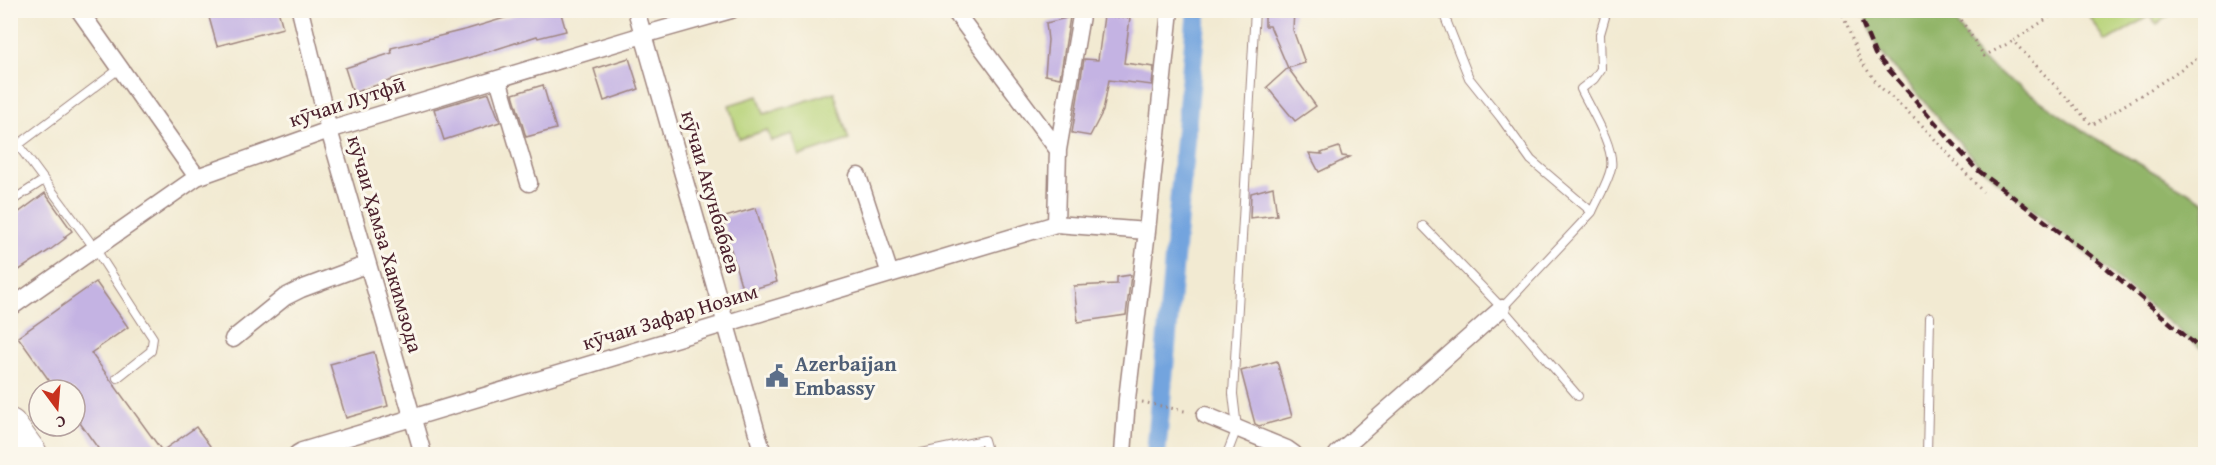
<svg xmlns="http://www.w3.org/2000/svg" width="2216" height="465" viewBox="0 0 2216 465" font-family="'Gentium Book Plus',serif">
	<rect width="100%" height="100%" fill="#fbf7ec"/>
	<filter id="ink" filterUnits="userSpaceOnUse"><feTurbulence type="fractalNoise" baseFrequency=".0167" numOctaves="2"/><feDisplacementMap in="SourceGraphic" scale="12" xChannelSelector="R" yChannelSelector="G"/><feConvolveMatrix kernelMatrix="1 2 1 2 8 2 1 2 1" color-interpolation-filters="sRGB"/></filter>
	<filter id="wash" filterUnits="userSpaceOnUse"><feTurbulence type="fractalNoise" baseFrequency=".008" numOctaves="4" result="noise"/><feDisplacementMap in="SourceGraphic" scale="24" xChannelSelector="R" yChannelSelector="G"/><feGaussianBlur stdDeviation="1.35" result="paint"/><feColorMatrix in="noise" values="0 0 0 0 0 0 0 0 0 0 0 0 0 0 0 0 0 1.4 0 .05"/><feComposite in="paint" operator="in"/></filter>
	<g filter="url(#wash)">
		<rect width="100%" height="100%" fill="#f2ead2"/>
		<path fill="#b8d379" stroke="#817952" stroke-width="1.5" d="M2086,11H2175L2157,24L2149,16L2106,42Z
			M834,92L849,140L799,156L792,134L771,141L767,130L739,139L729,105L758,96L764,114Z"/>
		<path fill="#92b569" stroke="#6e6a4a" stroke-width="1.5" d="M1863,11H1948L1981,60L2090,135L2205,202V352L1979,165L1878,49Z"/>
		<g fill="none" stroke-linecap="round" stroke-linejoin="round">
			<path stroke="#73a4de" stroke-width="20" d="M1156,454L1197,10"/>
		</g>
		<g id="blocks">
			<path fill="#c4b3e3" d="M207,10H278L283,28L217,46Z
				M531,10H560L566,31L538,38L537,36L475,56L392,79V80L353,93L345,68L392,53L391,48L468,29Z
				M1265,10H1294L1293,30L1305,63L1288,68L1270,26H1265Z
				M1104,16L1130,18L1124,63L1154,67L1152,85L1109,80L1103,111L1090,136L1072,133L1084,59L1098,60Z
				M1070,17L1060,78L1045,75L1048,40L1046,23Z
				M629,58L639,89L604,101L594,69Z
				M1288,68L1316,106L1295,121L1267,87Z
				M543,85L556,129L526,137L513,94Z
				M489,93L500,122L444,140L434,109Z
				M1339,147L1342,156L1350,157L1319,172L1309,153L1322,154L1321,153Z
				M1273,187L1277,215L1250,218L1251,193Z
				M45,193L72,231L64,237L66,238L50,250L10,276V219Z
				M756,208L777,282L743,292L722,218Z
				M1131,275L1126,315L1078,322L1074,286L1117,284V277Z
				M96,282L128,327L91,353L162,451L196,427L216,454H102L75,416V390H56L18,337Z
				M374,352L388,406L346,418L330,364Z
				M1277,361L1292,417L1259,426L1255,424L1241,371Z"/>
		</g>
	</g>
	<g filter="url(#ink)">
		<use href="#blocks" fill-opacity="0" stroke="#9e847e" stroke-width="1.5"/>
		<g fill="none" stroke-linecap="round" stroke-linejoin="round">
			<g stroke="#9e847e" stroke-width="10">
				<path id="lane" d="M1442,10L1469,78L1501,118L1531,160L1592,212L1502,308L1578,396
					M10,134L18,145
					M10,202L44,180
					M1592,212C1598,198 1608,183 1611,168C1615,147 1590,108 1581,89L1594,79L1601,69L1600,34L1607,10
					M1423,226L1502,308
					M117,378L151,351L153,338L96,250L18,145L119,69
					M917,454L984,440L988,454
					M1227,454L1237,428L1233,394L1255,10
					M1927,454L1930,317"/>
			</g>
			<g stroke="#9e847e" stroke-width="19">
				<path id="street" d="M79,10L197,177
					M300,10L329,130L423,454
					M636,10L763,454
					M954,10L1058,150
					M498,79L529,183
					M858,176L890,274
					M1056,224L1058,150L1082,10
					M10,308L197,177L329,130L643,35L731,10
					M233,339L285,297L301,289L368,264
					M1205,415L1287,449L1294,454
					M297,454L302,451L1056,224L1147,231
					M1123,454L1127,399L1147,231L1170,10
					M1337,454L1502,308"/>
			</g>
			<g stroke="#9e847e" stroke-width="34">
				<path id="highway" d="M10,425L31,454"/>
			</g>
			<path stroke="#9e847e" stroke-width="3" stroke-dasharray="1.5 4.5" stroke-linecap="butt" d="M1841,10L1860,60L1879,86L1919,122L1983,192
				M1955,10L1984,56L2013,41
				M2060,10L2013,41L2092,125L2162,82L2206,52
				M1142,402L1189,412"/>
			<use href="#lane" stroke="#fff" stroke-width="8"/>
			<use href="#street" stroke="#fff" stroke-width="16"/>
			<use href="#highway" stroke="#fff" stroke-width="32"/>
			<path stroke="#4a1f2b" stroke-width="4.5" stroke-dasharray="9 4.5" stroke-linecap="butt" d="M1857,10L1875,54L1975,168L2108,269L2206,354"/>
		</g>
	</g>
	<defs>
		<g id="civic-bare" transform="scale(1.8)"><path d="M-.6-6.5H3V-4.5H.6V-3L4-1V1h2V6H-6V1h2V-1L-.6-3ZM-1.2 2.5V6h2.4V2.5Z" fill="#5c6f8a" stroke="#fbf7ec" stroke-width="2.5" paint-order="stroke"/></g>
	</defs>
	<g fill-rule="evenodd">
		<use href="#civic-bare" x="777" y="376"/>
	</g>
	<g text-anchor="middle" stroke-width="6" stroke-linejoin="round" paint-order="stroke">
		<g font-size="21" fill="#4a1f2b" stroke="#fbf7ec">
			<text transform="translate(347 102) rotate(-18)" y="7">кӯчаи Лутфӣ</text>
			<text transform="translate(711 192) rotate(74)" y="7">кӯчаи Акунбабаев</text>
			<text transform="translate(385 244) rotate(74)" y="7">кӯчаи Ҳамза Хакимзода</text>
			<text transform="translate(670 317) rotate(-17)" y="7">кӯчаи Зафар Нозим</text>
		</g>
		<g font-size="21" font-weight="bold" fill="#4e5e75" stroke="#fbf7ec" text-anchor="start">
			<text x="795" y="371">Azerbaijan<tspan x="795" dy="24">Embassy</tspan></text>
		</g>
	</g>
	<rect width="2216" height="465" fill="none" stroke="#fbf7ec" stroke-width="36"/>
	<g transform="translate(57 408) rotate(164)"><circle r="28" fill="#fbf7ec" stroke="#b4a19f" stroke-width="1.5"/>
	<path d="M0-4.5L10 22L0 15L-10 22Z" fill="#c8321e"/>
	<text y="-9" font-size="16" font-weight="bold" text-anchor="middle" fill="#4a1f2b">С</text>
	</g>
</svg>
